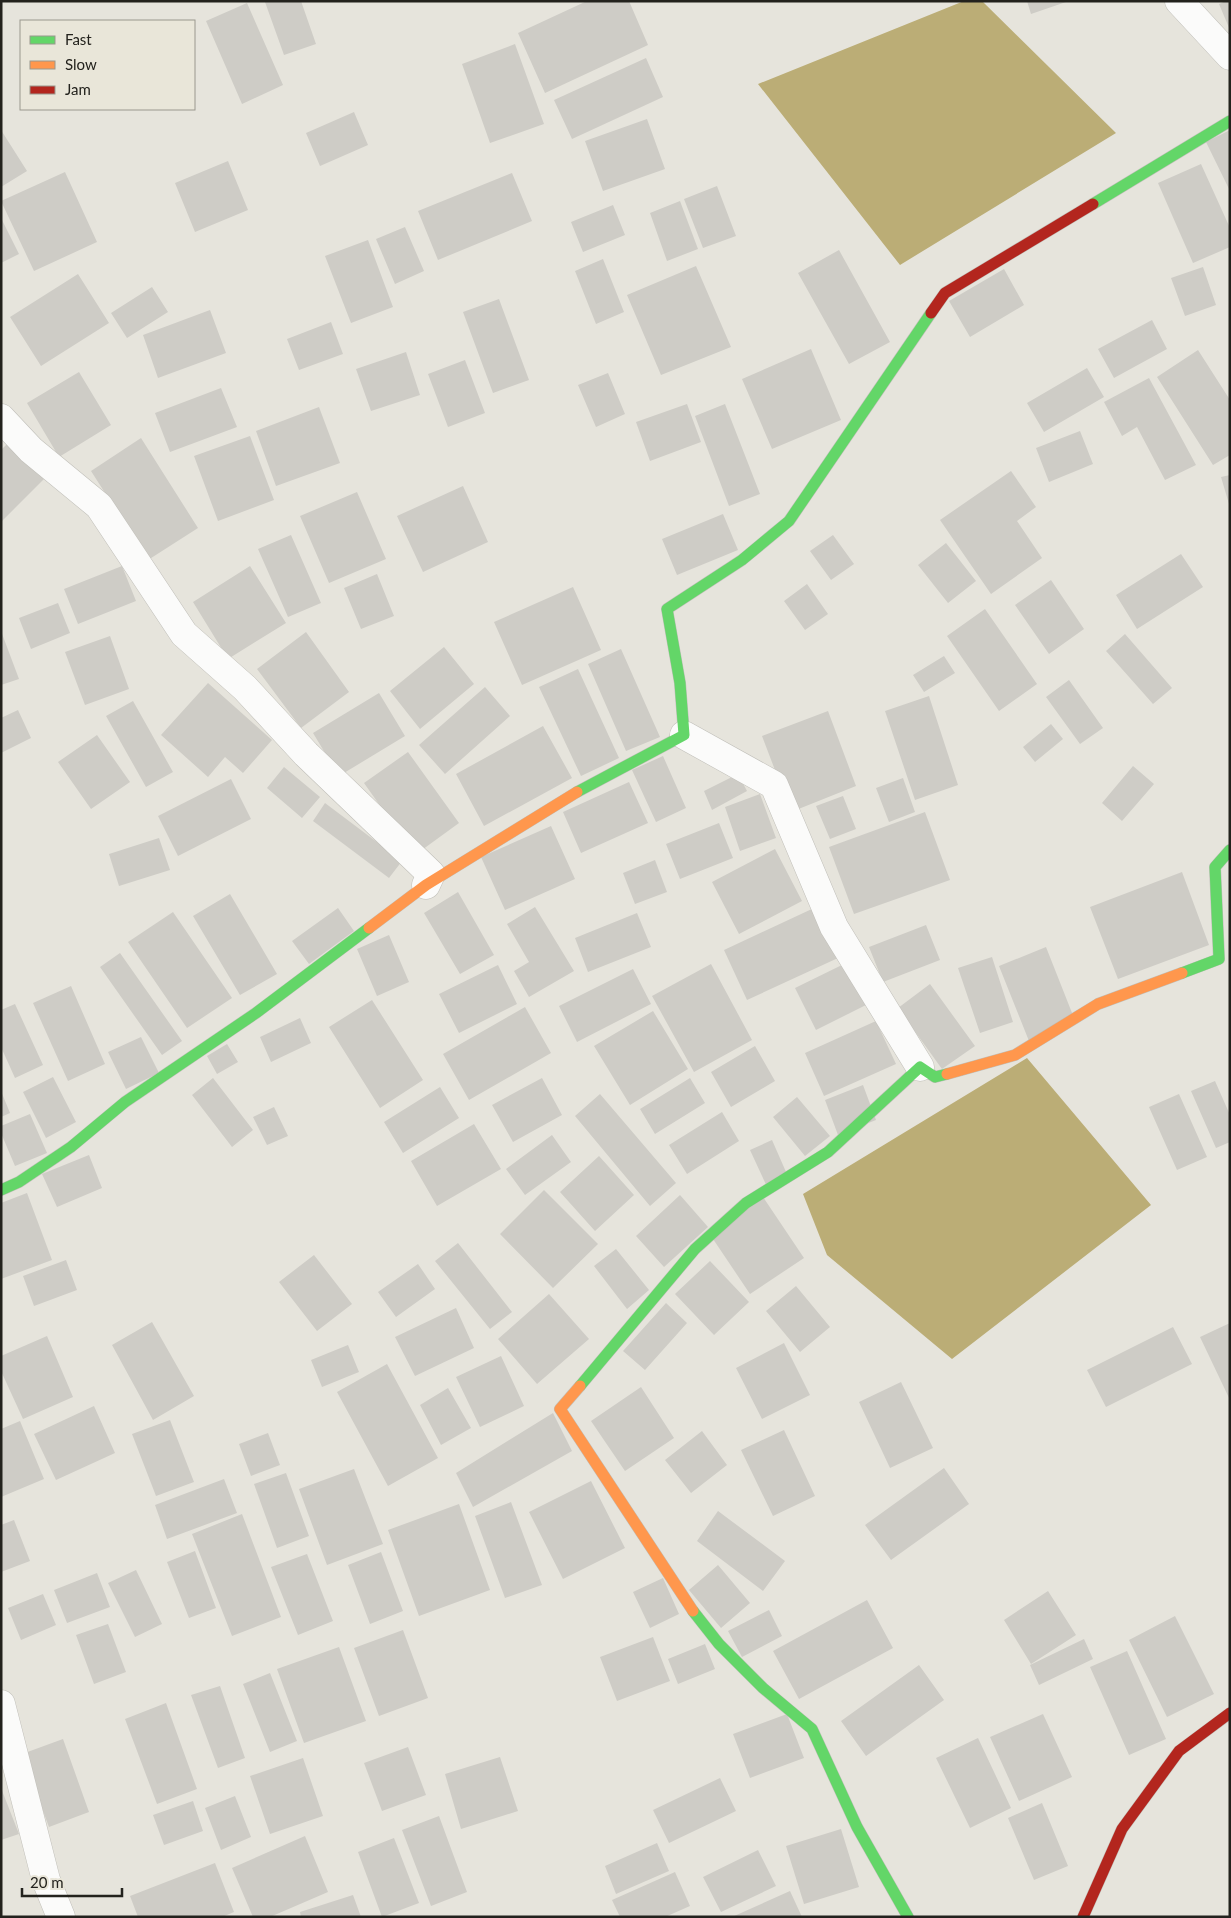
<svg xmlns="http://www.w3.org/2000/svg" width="1231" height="1918" viewBox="0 0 1231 1918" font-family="Lato,sans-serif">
	<rect width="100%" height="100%" fill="#e6e4dc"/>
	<path fill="#bbad76" d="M964,1H982L1116,133L900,265L758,84Z
		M1027,1058L1151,1205L952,1359L827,1255L803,1194Z"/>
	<path fill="#ceccc6" d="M267,1H301L316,44L284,55L265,2Z
		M587,1H629L648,45L545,93L518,33Z
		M1027,1H1066V2L1031,14Z
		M1226,1H1230V30L1219,4Z
		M247,3L283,85L242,104L206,21Z
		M515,44L544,124L490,143L462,64Z
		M646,58L663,97L572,139L554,100Z
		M354,112L368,145L320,166L306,133Z
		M647,119L665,169L603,191L585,141Z
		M1,130L27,171L1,187Z
		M1230,130V191L1206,142Z
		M228,161L248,210L195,232L175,183Z
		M1201,164L1230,228V247L1193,263L1158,183Z
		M65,172L97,242L34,271L1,201Z
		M512,173L532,221L438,260L418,211Z
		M717,186L736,236L703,248L684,199Z
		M680,201L698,249L667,261L650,213Z
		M613,205L625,235L583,252L571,222Z
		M1,218L19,254L1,263Z
		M405,227L424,271L395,284L376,239Z
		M368,240L393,307L351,323L325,256Z
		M839,250L890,342L849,364L798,273Z
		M603,259L624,312L596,324L575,271Z
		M696,266L731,347L661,375L627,295Z
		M1203,267L1216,305L1185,316L1171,278Z
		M1004,269L1024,305L970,337L949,301Z
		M78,274L109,323L41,366L10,317Z
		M152,287L168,312L127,338L111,313Z
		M499,299L529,380L493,393L463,312Z
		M210,310L226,353L158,378L143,335Z
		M1152,320L1167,349L1114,378L1098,349Z
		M331,322L343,354L299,370L287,339Z
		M811,349L841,420L772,449L742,379Z
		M1198,350L1230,400V455L1213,465L1157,377Z
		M406,352L420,395L371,411L356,369Z
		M465,360L485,413L448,427L428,374Z
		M1087,368L1104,397L1044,432L1027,403Z
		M79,372L111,425L59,457L27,403Z
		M608,373L625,414L596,427L578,385Z
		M1149,378L1196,465L1165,480L1137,427L1122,436L1104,402Z
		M221,388L237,427L170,452L155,413Z
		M687,404L701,442L650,461L636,422Z
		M725,404L760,494L729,506L695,416Z
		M319,407L340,463L276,486L256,431Z
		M1080,431L1093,464L1049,482L1036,448Z
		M250,436L274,500L218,521L194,456Z
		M141,438L198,528L148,560L91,471Z
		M11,440L47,476L1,522V450Z
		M1011,471L1036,507L1017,521L1042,558L991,594L940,520Z
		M1230,475V504H1229L1221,477Z
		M463,486L488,542L423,572L397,516Z
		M357,492L386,559L329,583L300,516Z
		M723,514L738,550L677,575L662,539Z
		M291,535L321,603L288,617L258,549Z
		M833,535L854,564L831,580L810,551Z
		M946,543L976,581L948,603L918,565Z
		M1181,554L1203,587L1137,629L1116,595Z
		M122,566L136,601L78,624L64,589Z
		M250,566L286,623L228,659L193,602Z
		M377,574L394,616L361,629L344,588Z
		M1051,580L1084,629L1049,654L1015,605Z
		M807,584L828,614L805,630L784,601Z
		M573,587L601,650L522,685L494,622Z
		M58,603L70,633L31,649L19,618Z
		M985,609L1037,684L999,711L947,636Z
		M1,631L19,679L1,685Z
		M306,632L349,692L301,728L257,669Z
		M1125,634L1172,688L1153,704L1106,651Z
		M110,636L129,689L85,705L65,652Z
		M444,647L474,684L420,729L390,691Z
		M621,649L660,737L626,751L588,664Z
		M944,656L955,673L924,692L913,675Z
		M578,669L619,758L581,776L539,687Z
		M1069,680L1103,728L1080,744L1046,697Z
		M208,683L272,740L243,773L225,757L208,777L161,735Z
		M485,687L510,716L445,774L419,745Z
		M379,693L405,736L339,776L313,733Z
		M929,696L958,785L915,800L885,711Z
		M133,701L173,772L146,787L106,716Z
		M18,710L31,738L1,753V718Z
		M828,711L856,786L791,812L762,736Z
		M1051,724L1063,739L1035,762L1023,747Z
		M543,726L572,778L484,826L456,774Z
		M97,735L130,782L91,809L58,762Z
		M408,752L459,823L415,855L364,783Z
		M663,756L686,808L656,822L632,770Z
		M1133,766L1154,784L1122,821L1102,803Z
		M284,767L320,797L302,818L267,788Z
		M738,774L747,791L712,810L704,791Z
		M903,778L915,812L889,822L876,788Z
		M231,779L251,819L178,856L158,816Z
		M629,782L648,823L581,853L563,812Z
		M760,794L776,838L740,851L725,807Z
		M843,796L856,829L830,839L816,806Z
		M325,803L402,861L389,878L313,821Z
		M925,812L950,880L854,914L829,847Z
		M719,823L733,858L680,879L666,844Z
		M551,826L575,879L505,910L481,857Z
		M159,838L170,870L119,886L109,854Z
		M775,849L802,901L739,934L712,882Z
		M655,860L667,892L635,904L623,873Z
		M1182,872L1209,945L1118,979L1090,907Z
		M458,892L494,955L460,974L424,913Z
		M230,894L277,974L240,995L193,916Z
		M535,907L574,971L529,997L514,971L529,962L507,924Z
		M338,908L354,931L309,964L292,941Z
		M814,908L838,958L747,1000L724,950Z
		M173,912L232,998L187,1028L128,942Z
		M637,913L651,947L588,972L575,938Z
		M926,925L940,960L883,982L869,947Z
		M389,935L409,982L377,996L357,949Z
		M1046,947L1076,1023L1029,1041L999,966Z
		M120,953L182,1041L162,1055L100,967Z
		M992,957L1013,1022L980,1033L958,968Z
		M846,963L866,1005L816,1030L795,988Z
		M711,964L752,1040L694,1072L652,996Z
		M498,965L517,1004L459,1033L439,994Z
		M633,969L651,1004L577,1042L559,1006Z
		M930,984L975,1046L942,1069L898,1008Z
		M71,986L105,1064L68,1081L33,1003Z
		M372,1000L423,1080L380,1108L329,1027Z
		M15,1004L43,1065L15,1078L1,1047V1010Z
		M525,1007L551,1053L469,1100L443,1054Z
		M653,1011L688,1069L630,1105L594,1046Z
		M300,1018L311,1043L271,1062L260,1037Z
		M876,1021L896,1064L824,1096L805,1053Z
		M141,1037L159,1073L126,1089L108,1052Z
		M227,1044L238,1062L217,1074L207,1056Z
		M755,1046L775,1081L731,1107L711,1072Z
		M53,1077L76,1122L46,1138L23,1092Z
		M213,1078L253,1130L232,1147L192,1095Z
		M542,1078L562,1115L513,1142L492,1105Z
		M690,1078L705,1103L655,1134L640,1109Z
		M1215,1081L1230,1115V1142L1216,1148L1191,1091Z
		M863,1085L876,1120L838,1135L825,1100Z
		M440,1087L459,1118L403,1153L384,1122Z
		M1,1091L10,1113L1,1117Z
		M600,1094L676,1183L650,1206L575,1116Z
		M1179,1094L1207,1157L1177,1170L1149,1107Z
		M797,1097L830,1136L805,1156L773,1117Z
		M274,1107L288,1136L267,1145L253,1117Z
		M722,1112L739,1141L687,1174L669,1145Z
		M30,1114L47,1153L15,1166L1,1133V1126Z
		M474,1124L501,1169L437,1206L411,1161Z
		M552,1135L571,1162L525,1195L506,1169Z
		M772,1140L790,1181L769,1191L750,1150Z
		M89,1155L102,1188L57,1207L42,1174Z
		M599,1156L634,1195L595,1231L560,1192Z
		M544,1190L598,1244L553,1288L500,1234Z
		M27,1193L52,1260L1,1279V1203Z
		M680,1195L708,1227L664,1267L636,1236Z
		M763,1197L804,1258L750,1294L709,1233Z
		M458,1243L512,1312L490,1329L435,1261Z
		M616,1249L649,1290L627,1309L594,1266Z
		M314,1255L352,1304L317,1331L279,1282Z
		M66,1260L77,1290L34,1306L23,1276Z
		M710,1261L749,1302L714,1335L675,1294Z
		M418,1264L435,1289L396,1317L378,1292Z
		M796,1286L830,1327L800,1352L766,1311Z
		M549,1294L589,1339L537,1384L498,1339Z
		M666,1303L687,1323L645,1370L623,1351Z
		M456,1308L474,1348L415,1376L395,1337Z
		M152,1322L194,1396L153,1420L112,1345Z
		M1230,1323V1400L1200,1337Z
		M1173,1327L1192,1364L1106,1407L1087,1370Z
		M47,1336L73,1397L23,1419L1,1371V1356Z
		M784,1343L810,1395L762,1419L736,1368Z
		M348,1345L359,1372L322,1387L311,1360Z
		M501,1356L524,1406L480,1427L456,1377Z
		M387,1364L438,1458L388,1486L337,1392Z
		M901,1382L933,1448L890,1468L859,1402Z
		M641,1387L674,1438L625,1471L591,1421Z
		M448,1388L471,1428L441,1445L420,1405Z
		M94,1406L115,1453L56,1480L34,1434Z
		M553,1413L572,1451L473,1507L456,1473Z
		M170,1420L194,1482L156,1496L132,1434Z
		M20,1421L44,1479L1,1497V1429Z
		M784,1430L815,1496L773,1516L741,1450Z
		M702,1431L727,1465L691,1493L665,1460Z
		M268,1433L280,1465L251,1476L239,1444Z
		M944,1468L969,1504L891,1560L865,1525Z
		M354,1469L383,1544L327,1565L299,1489Z
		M286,1473L309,1536L277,1548L254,1484Z
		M224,1479L237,1513L167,1539L155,1505Z
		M591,1481L625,1548L563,1579L529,1512Z
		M511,1502L542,1585L505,1598L475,1516Z
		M459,1504L490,1590L419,1616L388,1530Z
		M718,1511L785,1561L763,1591L697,1541Z
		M242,1514L281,1617L232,1636L192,1534Z
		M14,1520L30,1561L1,1572V1525Z
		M195,1551L216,1608L189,1618L167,1562Z
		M381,1552L403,1611L370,1624L348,1565Z
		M307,1554L333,1621L298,1635L271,1567Z
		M718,1565L750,1603L721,1628L689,1590Z
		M136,1570L162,1624L135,1637L108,1583Z
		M97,1573L110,1607L67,1623L54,1590Z
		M663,1578L679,1614L650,1628L633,1592Z
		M1048,1591L1076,1635L1031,1664L1004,1620Z
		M43,1594L56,1625L21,1640L8,1608Z
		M867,1600L893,1648L799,1699L773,1651Z
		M769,1610L782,1636L742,1657L728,1631Z
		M1175,1616L1214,1694L1167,1717L1129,1640Z
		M108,1624L126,1672L94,1684L76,1635Z
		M403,1630L428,1698L379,1716L354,1648Z
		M653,1637L670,1681L617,1701L600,1657Z
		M1084,1639L1093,1659L1039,1685L1030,1665Z
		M705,1644L715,1669L678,1684L668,1659Z
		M339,1647L366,1721L304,1743L277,1669Z
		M1127,1651L1166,1739L1129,1755L1090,1667Z
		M919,1665L944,1700L866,1756L841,1721Z
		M270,1673L297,1741L270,1752L243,1684Z
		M220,1686L245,1758L218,1768L191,1695Z
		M166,1703L197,1789L157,1804L125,1719Z
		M787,1714L804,1758L750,1778L733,1734Z
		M1043,1714L1072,1777L1019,1801L990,1737Z
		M978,1738L1011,1808L970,1828L936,1758Z
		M63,1739L89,1812L49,1827L22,1754Z
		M408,1747L426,1795L382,1811L364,1763Z
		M500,1757L518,1811L461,1829L445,1774Z
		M303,1758L323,1816L270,1834L250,1776Z
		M720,1778L736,1811L669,1843L653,1810Z
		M1,1788L19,1834L1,1840Z
		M235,1796L251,1837L221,1850L205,1808Z
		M193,1801L203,1831L164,1845L153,1815Z
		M1042,1803L1068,1866L1034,1880L1008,1818Z
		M439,1816L467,1892L431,1906L402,1830Z
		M841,1829L859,1887L804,1904L786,1846Z
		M305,1836L328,1892L270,1917H253L232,1868Z
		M394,1838L419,1903L382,1917L358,1852Z
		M657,1843L669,1871L616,1894L605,1866Z
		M758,1850L776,1886L721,1912L703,1877Z
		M215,1863L234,1912L222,1917H138L130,1896Z
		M675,1872L690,1906L665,1917H620L612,1900Z
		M790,1891L802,1917H732Z
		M353,1895L361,1917H301L300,1912Z"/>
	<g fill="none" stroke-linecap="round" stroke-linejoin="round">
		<g stroke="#c0bfb9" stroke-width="29">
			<path id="street" d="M1179,1L1230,56
				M1,418L31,450L99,506L184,634L245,688L306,754L431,874L426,885
				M684,735L774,785L834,927L920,1067
				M1,1704L46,1880L61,1917"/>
		</g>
		<g stroke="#c0bfb9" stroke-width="12">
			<path id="fast" d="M1093,204L1230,121
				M577,792L684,735L680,683L667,609L742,560L789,521L931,313
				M1182,973L1219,959L1215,867L1230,850
				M1,1190L19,1182L71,1147L125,1102L256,1013L369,928
				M580,1386L695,1249L746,1203L828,1152L920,1067L935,1077L947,1074
				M693,1611L719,1644L763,1688L812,1729L857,1827L908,1917"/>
		</g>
		<g stroke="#c0bfb9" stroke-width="12">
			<path id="slow" d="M369,928L426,885L577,792
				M947,1074L1015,1055L1098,1004L1182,973
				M580,1386L560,1409L693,1611"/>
		</g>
		<g stroke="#c0bfb9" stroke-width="12">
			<path id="jam" d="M931,313L945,293L1093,204
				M1083,1917L1122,1829L1179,1751L1230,1713"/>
		</g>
		<use href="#street" stroke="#fbfbfa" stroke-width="28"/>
		<use href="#fast" stroke="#63d668" stroke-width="11"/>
		<use href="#slow" stroke="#ff974d" stroke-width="11"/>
		<use href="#jam" stroke="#b3261e" stroke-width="11"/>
	</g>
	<rect width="1231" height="1918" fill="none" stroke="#23221d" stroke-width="5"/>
	<rect x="20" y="20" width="175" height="90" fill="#e9e6d9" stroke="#9a988e"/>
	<rect x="30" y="36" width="25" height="8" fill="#63d668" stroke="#9a988e"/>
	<text x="65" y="45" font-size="15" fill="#23221d">Fast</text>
	<rect x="30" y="61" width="25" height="8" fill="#ff974d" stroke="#9a988e"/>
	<text x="65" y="70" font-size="15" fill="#23221d">Slow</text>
	<rect x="30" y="86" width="25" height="8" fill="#b3261e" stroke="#9a988e"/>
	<text x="65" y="95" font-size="15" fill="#23221d">Jam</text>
	<path d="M22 1888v8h100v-8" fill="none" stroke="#23221d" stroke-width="2.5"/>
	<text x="30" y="1888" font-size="15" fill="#23221d" stroke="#e9e6d9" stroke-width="4" paint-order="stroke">20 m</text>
</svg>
